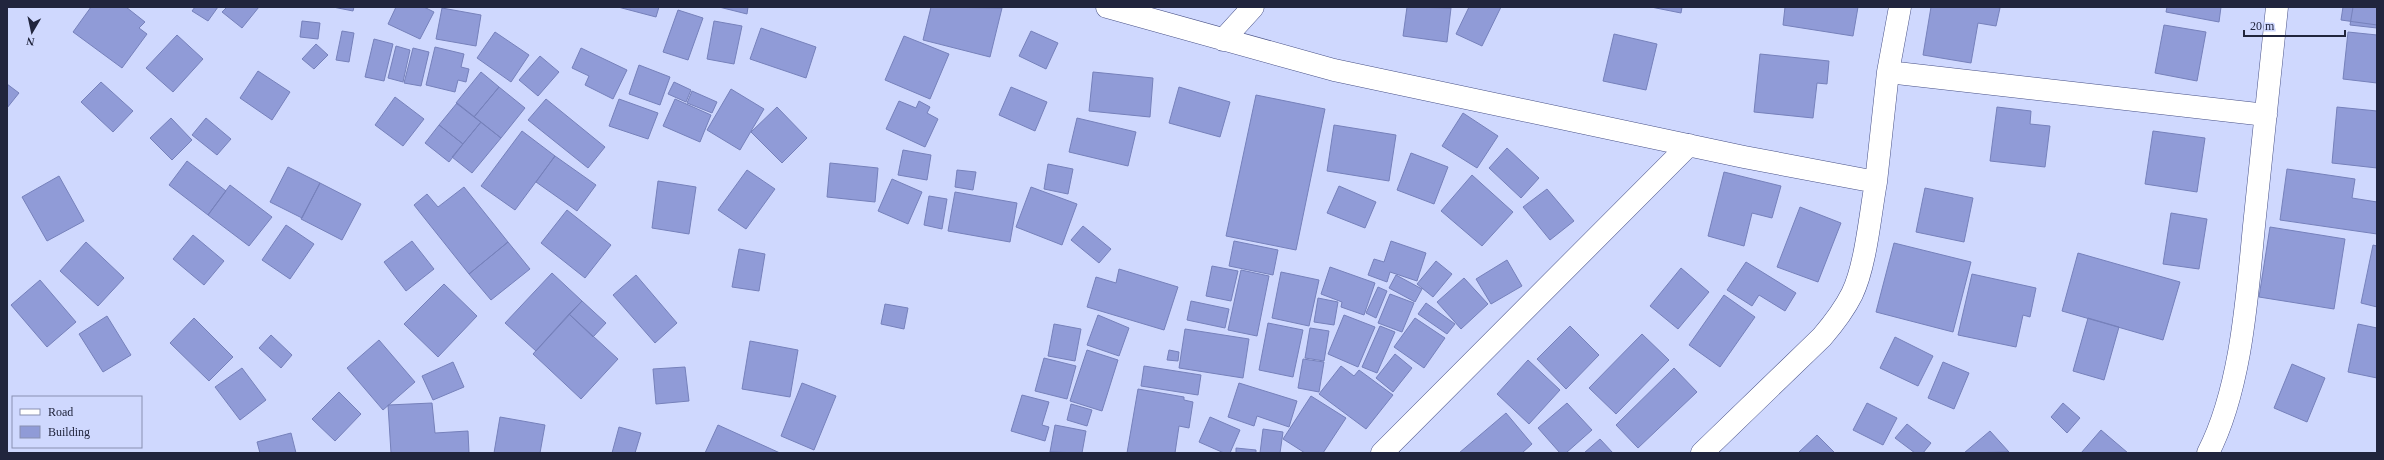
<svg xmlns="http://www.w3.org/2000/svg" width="2384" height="460" viewBox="0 0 2384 460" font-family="'Times New Roman',serif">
	<rect width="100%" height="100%" fill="#cfd8fe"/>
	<path fill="#909bd7" stroke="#7681bb" d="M91,7H126L145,22L139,28L147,34L122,68L73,32Z
		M195,7H218L208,21L192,11Z
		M227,7H259L242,28L222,12Z
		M333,7H354L353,11Z
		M396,7H424L434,12L420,39L388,24Z
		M618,7H659L656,17Z
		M719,7H748L747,14Z
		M931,7L1002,8L990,57L923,40Z
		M1407,7L1451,8L1447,42L1403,36Z
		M1469,7H1501L1482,46L1456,34Z
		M1651,7H1682L1681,13Z
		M1785,7H1858L1853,36L1783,25Z
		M1931,7H1996L2000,8L1996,26L1978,23L1971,63L1923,55Z
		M2167,7H2221L2219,22L2166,12Z
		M2343,7H2377V25L2341,20Z
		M2353,7H2377V28L2350,25Z
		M442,8L481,15L476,46L436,39Z
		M678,10L703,18L688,60L663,52Z
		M302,21L320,23L318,39L300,37Z
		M714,21L742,26L734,64L707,59Z
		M2164,25L2206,32L2197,81L2155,73Z
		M761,28L816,47L806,78L750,59Z
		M342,31L354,33L349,62L336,60Z
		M1031,31L1058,43L1046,69L1019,56Z
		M495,32L529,55L511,82L477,58Z
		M2348,32L2377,35V83L2343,79Z
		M1614,34L1657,44L1646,90L1603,81Z
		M177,35L203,59L173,92L146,68Z
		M904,36L949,54L930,99L885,80Z
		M374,39L393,44L384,81L365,77Z
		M316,44L328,55L314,69L302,59Z
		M396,46L410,50L403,82L388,78Z
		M435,47L464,54L461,67L469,69L466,82L458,80L455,92L426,85Z
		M413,48L429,52L421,86L404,83Z
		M581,48L627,70L613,99L585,85L589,76L572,68Z
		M1760,54L1829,61L1827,84L1817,83L1813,118L1754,112Z
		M540,56L559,72L538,96L519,80Z
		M639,65L670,77L660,105L629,94Z
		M258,71L290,92L272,120L240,98Z
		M481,72L499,87L474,117L456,103Z
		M1093,72L1153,78L1150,117L1089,111Z
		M101,82L133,111L113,132L81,102Z
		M674,82L691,90L686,102L668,94Z
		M7,84L19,93L7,108Z
		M499,87L525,108L501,138L474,117Z
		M1011,87L1047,102L1035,131L999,115Z
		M1179,87L1230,102L1220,137L1169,123Z
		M731,89L764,109L740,150L707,130Z
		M692,91L717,102L712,113L687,103Z
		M1256,95L1325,109L1296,250L1226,236Z
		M395,97L424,119L403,146L375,125Z
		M546,99L605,147L588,168L528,120Z
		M619,99L658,113L648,139L609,126Z
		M675,99L711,115L700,142L663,126Z
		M899,101L916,108L919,101L930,107L927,113L938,119L925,147L886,129Z
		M457,103L481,122L463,144L439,125Z
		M777,107L807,138L782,163L751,132Z
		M1997,107L2031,111L2030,124L2050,126L2045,167L1990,161Z
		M2337,107L2377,111V168L2332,163Z
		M1463,113L1498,136L1477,168L1442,146Z
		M171,118L192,140L172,160L150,138Z
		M206,118L231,139L217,155L192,135Z
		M1077,118L1136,132L1128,166L1069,152Z
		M481,122L501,138L472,173L452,157Z
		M439,125L463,144L449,162L425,143Z
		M1334,125L1396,135L1389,181L1327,171Z
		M522,131L555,156L515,210L481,186Z
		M2153,131L2205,138L2197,192L2145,184Z
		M1507,148L1539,178L1521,198L1489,168Z
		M903,150L931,155L927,180L898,175Z
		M1411,153L1448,167L1434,204L1397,190Z
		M555,156L596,185L577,211L536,182Z
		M187,161L226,191L208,215L169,185Z
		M830,163L878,168L875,202L827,197Z
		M1048,164L1073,169L1068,194L1044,189Z
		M288,167L320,183L302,218L270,202Z
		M2287,169L2355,179L2352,198L2377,202V234L2280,220Z
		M747,170L775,189L746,229L718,210Z
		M957,170L976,172L973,190L955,187Z
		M1724,172L1781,186L1772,218L1752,213L1744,246L1708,236Z
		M1472,175L1513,212L1482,246L1441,211Z
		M59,176L84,221L47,241L22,197Z
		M892,179L922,192L908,224L878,211Z
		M658,181L696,187L689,234L652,228Z
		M320,183L361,204L342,240L301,219Z
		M230,185L272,217L249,246L208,215Z
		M1339,186L1376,202L1365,228L1327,213Z
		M464,187L508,242L469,274L414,205L427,194L438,207Z
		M1031,187L1077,204L1062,245L1016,227Z
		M1925,188L1973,198L1964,242L1916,232Z
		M1547,189L1574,221L1550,240L1523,207Z
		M955,192L1017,203L1010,242L948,231Z
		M929,196L947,199L942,229L924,225Z
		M1800,207L1841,223L1818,282L1777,267Z
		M567,210L611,245L585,278L541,243Z
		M2171,213L2207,219L2199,269L2163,264Z
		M286,225L314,244L290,279L262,260Z
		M1083,226L1111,249L1099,263L1071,240Z
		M2270,227L2345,239L2334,309L2259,297Z
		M193,235L224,261L204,285L173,259Z
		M412,241L434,269L406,291L384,262Z
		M1234,241L1278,250L1273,275L1229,266Z
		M1391,241L1426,253L1417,281L1390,272L1387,282L1368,275L1374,259L1384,262Z
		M86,242L124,278L98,306L60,271Z
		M508,242L530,269L491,300L469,274Z
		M1894,243L1971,262L1953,332L1876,312Z
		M2373,245L2377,246V307L2361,303Z
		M739,249L765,254L759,291L732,287Z
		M2078,253L2180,282L2163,340L2062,311Z
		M1507,260L1522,286L1491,304L1476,279Z
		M1436,261L1452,274L1433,297L1417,284Z
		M1746,262L1796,293L1785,311L1759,295L1752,306L1727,290Z
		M1212,266L1238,271L1231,301L1206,296Z
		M1330,267L1375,283L1364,315L1341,307L1342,302L1321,294Z
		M1681,268L1709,292L1678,329L1650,306Z
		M1119,269L1178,287L1164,330L1087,307L1096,277L1116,283Z
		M1241,270L1269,276L1257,336L1228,330Z
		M1281,272L1319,280L1309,326L1272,318Z
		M552,273L582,301L536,351L505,323Z
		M1972,274L2036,288L2030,317L2023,315L2016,347L1958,335Z
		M636,275L677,323L655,343L613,295Z
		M1396,275L1422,289L1415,302L1389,288Z
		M1464,278L1488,304L1461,329L1437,302Z
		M40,280L76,322L47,347L11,305Z
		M444,284L477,316L438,357L404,324Z
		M1378,287L1387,291L1376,318L1366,313Z
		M1390,294L1414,303L1402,332L1378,323Z
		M1724,295L1755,317L1720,367L1689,345Z
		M1318,298L1338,302L1334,325L1314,322Z
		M582,301L606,323L593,337L569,314Z
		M1191,301L1229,309L1225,328L1187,320Z
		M1426,303L1455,324L1447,334L1418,314Z
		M885,304L908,308L904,329L881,324Z
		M569,314L618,359L581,399L533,354Z
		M1098,315L1129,328L1119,356L1087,345Z
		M1344,315L1375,327L1358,367L1328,354Z
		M107,316L131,355L103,372L79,334Z
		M194,318L233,357L209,381L170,343Z
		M1415,318L1445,338L1424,368L1394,347Z
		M2088,318L2119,327L2104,380L2073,371Z
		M1268,323L1303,330L1293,377L1259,370Z
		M1054,324L1081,329L1075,361L1048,356Z
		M2358,324L2377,328V378L2348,372Z
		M1380,326L1395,332L1377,373L1362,367Z
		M1570,326L1599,355L1566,389L1537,359Z
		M1310,328L1329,331L1324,361L1305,358Z
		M1185,329L1249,339L1243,378L1179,368Z
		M1642,334L1669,360L1616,414L1589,388Z
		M271,335L292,355L281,368L259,348Z
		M1895,337L1933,356L1918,386L1880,368Z
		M379,340L415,382L383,410L347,368Z
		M750,341L798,350L790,397L742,389Z
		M1087,350L1118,360L1102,411L1070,401Z
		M1169,350L1179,352L1178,361L1167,360Z
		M1395,354L1412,368L1393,392L1376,378Z
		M1044,358L1076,366L1067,399L1035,391Z
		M1303,359L1324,362L1319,392L1298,388Z
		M1528,360L1560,390L1529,424L1497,394Z
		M453,362L464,387L433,400L422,376Z
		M1943,362L1969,373L1954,409L1928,398Z
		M2292,364L2325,378L2307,422L2274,408Z
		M1144,366L1201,375L1198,395L1141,386Z
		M1341,366L1354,376L1359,370L1393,395L1366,429L1319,394Z
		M685,367L689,401L656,404L653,369Z
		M242,368L266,400L240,420L215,387Z
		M1674,368L1697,392L1638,448L1616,425Z
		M802,383L836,396L814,450L781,436Z
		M1239,383L1297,401L1289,427L1257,416L1254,426L1228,417Z
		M1138,389L1184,397V400L1193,402L1189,428L1179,426L1175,453H1127Z
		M339,392L361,414L335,441L312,419Z
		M1022,395L1049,402L1042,425L1049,427L1045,441L1011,431Z
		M1311,396L1346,418L1323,453H1305L1283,439Z
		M432,403L435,433L468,431L469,453H391L388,405Z
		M1567,403L1592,430L1566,453H1560L1538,428Z
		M1867,403L1897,418L1883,445L1853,430Z
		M2063,403L2080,418L2067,433L2051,417Z
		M1071,404L1092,410L1087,426L1067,420Z
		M1506,413L1532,444L1522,453H1459Z
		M500,417L545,425L540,453H494Z
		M1210,417L1240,430L1230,453H1224L1199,442Z
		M1907,424L1931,443L1923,453H1915L1895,438Z
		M718,425L780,453H705Z
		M1055,425L1086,431L1082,453L1050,452Z
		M619,427L641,433L635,453H612Z
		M1263,429L1283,432L1280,453H1260Z
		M2101,430L2128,453H2081Z
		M1990,431L2009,452L1964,453Z
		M291,433L296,453H260L257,442Z
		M1817,435L1835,453H1798Z
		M1600,439L1613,453H1584Z
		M1236,448L1256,450V453H1236Z"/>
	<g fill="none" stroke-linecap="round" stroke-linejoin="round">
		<g stroke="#485187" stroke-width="23">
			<path id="minor" d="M1107,7L1334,70L1744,157L1876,182L1888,72L1900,7
				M1223,40L1253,7
				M1888,72L2266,115
				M1382,453L1689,145
				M1702,453L1822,337C1834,323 1844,310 1852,294C1866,265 1870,215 1876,182
				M2208,453C2241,389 2247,298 2254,226C2262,153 2269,80 2277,7"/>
		</g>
		<use href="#minor" stroke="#fff" stroke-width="22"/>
	</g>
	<rect width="2384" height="460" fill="none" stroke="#21253d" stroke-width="16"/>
	<rect x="12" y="396" width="130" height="52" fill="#cfd8fe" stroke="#8990b1"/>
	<rect x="20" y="409" width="20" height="6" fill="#ffffff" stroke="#8990b1"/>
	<text x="48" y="416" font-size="12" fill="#21253d">Road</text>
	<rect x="20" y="426" width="20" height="12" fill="#909bd7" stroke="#8990b1"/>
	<text x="48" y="436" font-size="12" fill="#21253d">Building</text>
	<g transform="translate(32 32) rotate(189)" stroke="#cfd8fe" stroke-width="3" paint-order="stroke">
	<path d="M0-3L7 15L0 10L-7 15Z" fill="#21253d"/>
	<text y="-6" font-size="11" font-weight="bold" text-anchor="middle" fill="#21253d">N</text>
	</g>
	<path d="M2244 30v6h101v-6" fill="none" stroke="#21253d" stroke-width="2"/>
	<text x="2250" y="30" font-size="12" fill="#21253d" stroke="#cfd8fe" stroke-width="3" paint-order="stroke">20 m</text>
</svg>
